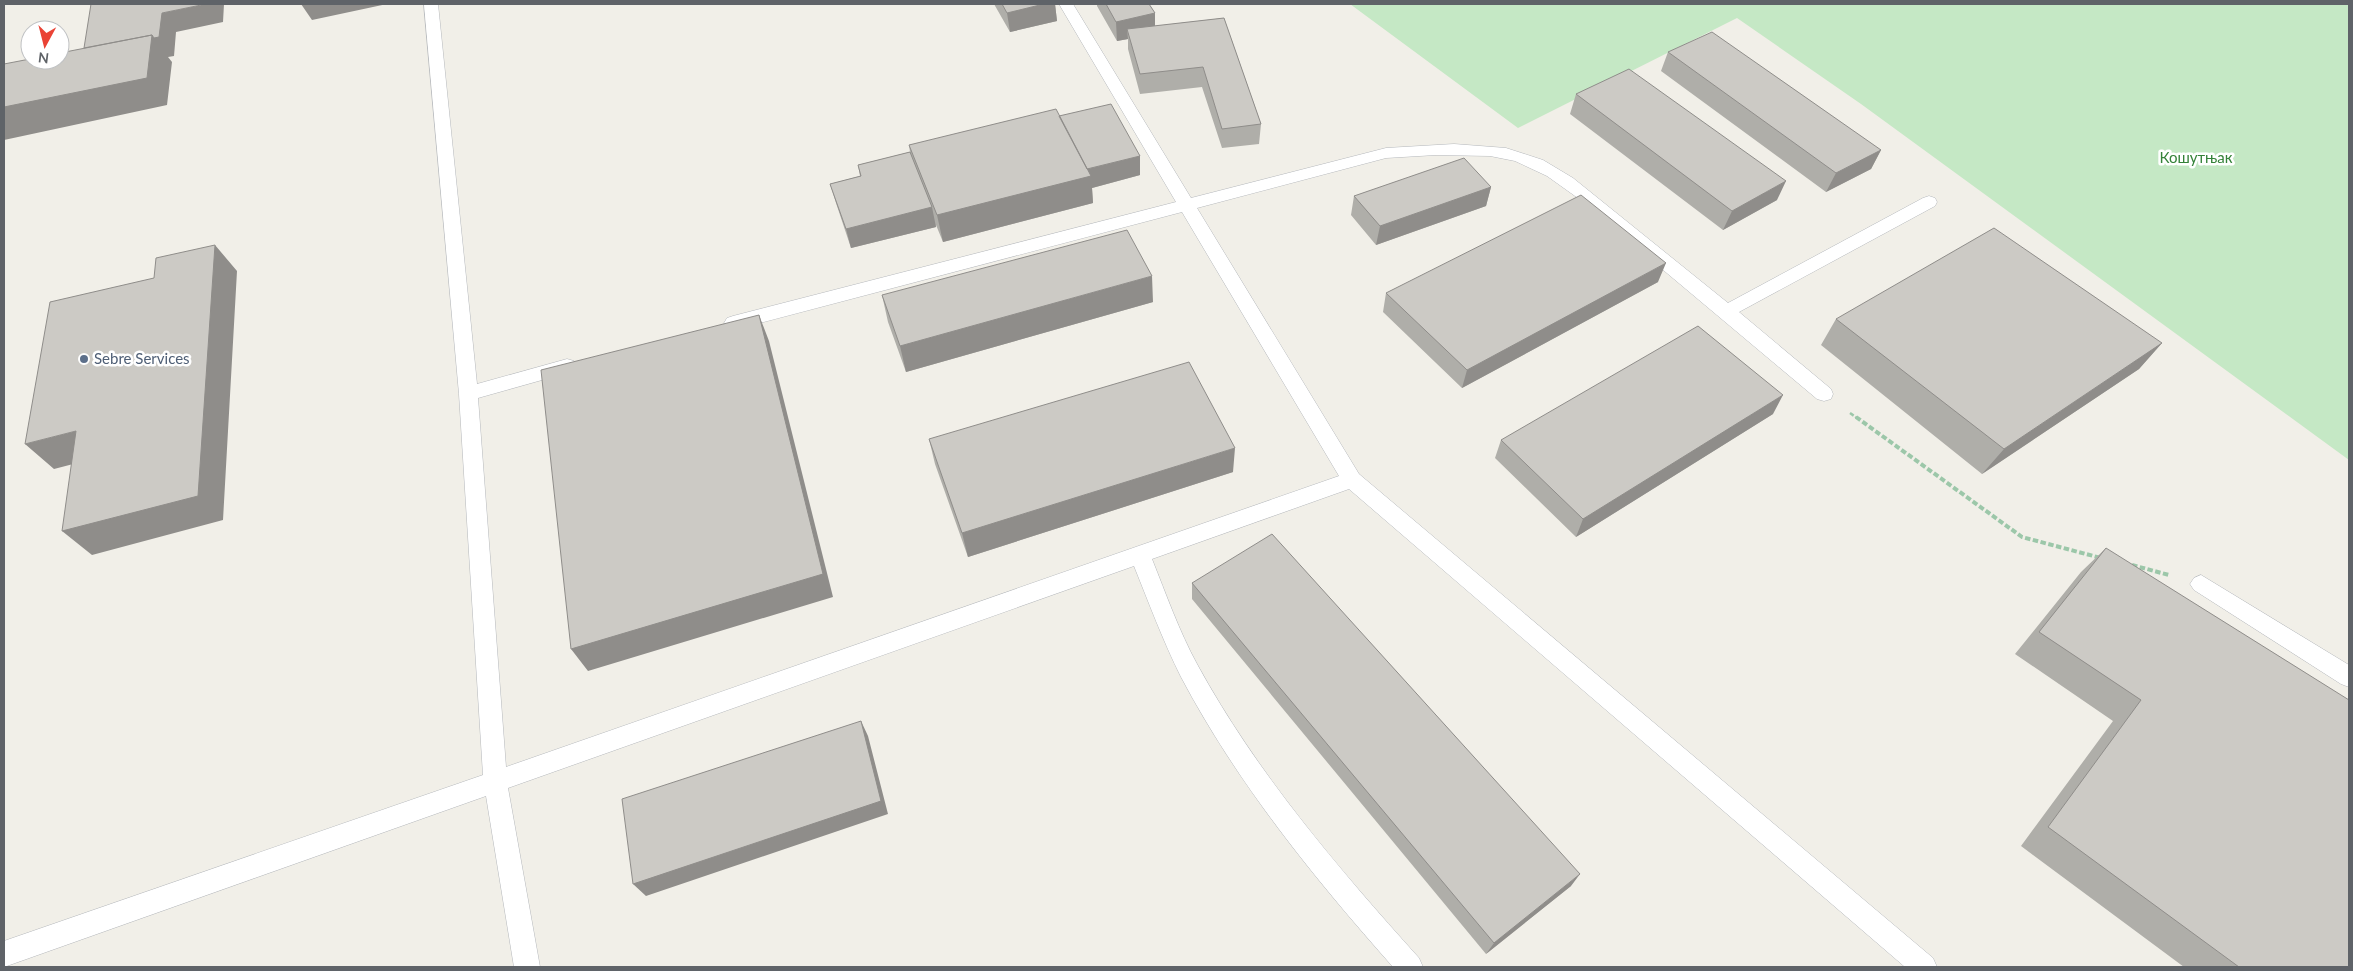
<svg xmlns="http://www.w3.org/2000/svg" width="2353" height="971" viewBox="0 0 2353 971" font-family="Lato,sans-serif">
	<rect width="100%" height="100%" fill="#f1efe8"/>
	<path fill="#c5e8c5" d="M1350,4H2349V460L1861,104L1737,18L1518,128Z"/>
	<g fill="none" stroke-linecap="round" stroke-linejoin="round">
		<g stroke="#b5b8bc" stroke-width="1">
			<path id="service" d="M424,4H438L477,384L567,359L574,361L576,366L574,371L478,398L506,767L1339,476L1182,212L733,330L727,328L724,323L727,318L733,316L1176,202L1059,4H1073L1191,198L1386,148L1454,144L1506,148L1543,160L1573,178L1728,303L1923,198L1929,196L1935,198L1937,202L1935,206L1739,312L1831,389L1833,394L1831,399L1824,401L1817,399L1575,196L1547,176L1515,161L1490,156L1436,155L1386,158L1197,208L1359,474L1933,958L1937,967H1905L1349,489L1152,559C1166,594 1179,631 1197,664C1256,772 1337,867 1419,958L1423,967H1393C1314,878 1237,783 1181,677C1163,641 1149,603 1134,566L508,788L540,967H514L486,796L4,967V941L483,775L459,394Z
				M2201,575L2349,665V687L2341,684L2194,590L2190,584L2194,578Z"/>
		</g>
		<path stroke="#9cc7a9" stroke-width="2.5" stroke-dasharray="4.5 2" stroke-linecap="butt" d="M1850,413L1857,418"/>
		<path stroke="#9cc7a9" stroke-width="4" stroke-dasharray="5.5 2.5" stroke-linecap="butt" d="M1856,417L2022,537L2101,558
			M2132,565L2169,575"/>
		<use href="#service" fill="#fff" fill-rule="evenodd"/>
	</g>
	<path fill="#afaea9" d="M994,4H1055L1057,21L1010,32Z
		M1097,4H1149L1155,13V26L1224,18L1261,124L1259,144L1222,148L1202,87L1140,94L1128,49V39L1117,41L1097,6Z
		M1668,52L1881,150L1871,169L1826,192L1661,71Z
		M1576,94L1777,200L1723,230L1570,114Z
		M1059,116L1140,156V175L1092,188L1093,203L943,242L936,225V227L851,248L836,203L830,184L860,176L858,165L910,152L909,145Z
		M1491,187L1486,206L1376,245L1351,215L1354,196Z
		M1658,282L1462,388L1383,312L1386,293Z
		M882,295L1153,302L906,372L888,322Z
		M1836,319L2162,343L2139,369L1982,474L1821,345Z
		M1773,414L1576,537L1495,458L1501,440Z
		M929,439L1233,472L968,557L935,464Z
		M2106,548L2349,967H2184L2021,846L2113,721L2015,654L2081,572Z
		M1192,583L1571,886L1486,954L1192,599Z"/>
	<path fill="#8f8d8a" d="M206,4H224L223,22L176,32L174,56L168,57L172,62L167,105L4,140V107L152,35L162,13Z
		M301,4H387L312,20Z
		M1044,4H1055L1057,21L1010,32L1007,13Z
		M1155,13V33L1127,29L1128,39L1117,41L1116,22Z
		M1881,150L1871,169L1826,192L1836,173Z
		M1140,156V175L1092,188L1093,203L943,242L937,215L1084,170Z
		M1786,181L1777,200L1723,230L1732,211Z
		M1491,187L1486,206L1376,245L1380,226Z
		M932,207L936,227L851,248L846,229Z
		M215,245L237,271L223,520L92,555L62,531Z
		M1666,263L1658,282L1462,388L1467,370Z
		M1152,276L1153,302L906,372L900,346Z
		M759,315L769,341L833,597L588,671L571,649Z
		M2162,343L2139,369L1982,474L2004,449Z
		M1783,395L1773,414L1576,537L1583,519Z
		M76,431L104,456L54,469L25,444Z
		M1235,448L1233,472L968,557L962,533Z
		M861,721L868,736L888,814L646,896L633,884Z
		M1580,874L1571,886L1486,954L1494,943Z"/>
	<path fill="#cccac5" stroke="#8f8d8a" d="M91,4H206L162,13L159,37L154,38L152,35L84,48Z
		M1002,4H1044L1007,13Z
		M1106,4H1149L1155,13L1116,22Z
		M1224,18L1261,124L1222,129L1203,67L1140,74L1127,29Z
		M1712,32L1881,150L1836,173L1668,52Z
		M152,35L147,78L4,107V64L30,59V60H60V53Z
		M1629,69L1786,181L1732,211L1576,94Z
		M1111,104L1140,156L1087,169L1059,116Z
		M1056,109L1091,176L937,215L909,145Z
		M910,152L932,207L846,229L830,184L861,176L858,165Z
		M1464,158L1491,187L1380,226L1354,196Z
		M1581,195L1666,263L1467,370L1386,293Z
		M1994,228L2162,343L2004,449L1836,319Z
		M1127,230L1152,276L900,346L882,295Z
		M215,245L198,496L62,531L76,431L25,444L50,302L154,278L156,258Z
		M759,315L823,574L571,649L541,370Z
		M1698,326L1783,395L1583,519L1501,440Z
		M1189,362L1235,448L962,533L929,439Z
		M1272,534L1580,874L1494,943L1192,583Z
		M2106,548L2349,700V967H2239L2048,827L2141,700L2039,632Z
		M861,721L881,801L633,884L622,799Z"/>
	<circle fill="#5c6f8a" stroke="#fff" stroke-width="2" cx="84" cy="359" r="5"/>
	<g text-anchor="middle" stroke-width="5" stroke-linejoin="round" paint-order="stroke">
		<g font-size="15" fill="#348238" stroke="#fff">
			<text x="2196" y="163">Кошутњак</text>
		</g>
		<g font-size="15" fill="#4e5e75" stroke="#fff" text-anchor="start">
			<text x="94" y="364">Sebre Services</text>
		</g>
	</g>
	<rect width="2353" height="971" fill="none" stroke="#5f6368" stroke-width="10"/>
	<g transform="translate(45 45) rotate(187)"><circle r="24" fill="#ffffff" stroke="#bfc1c3"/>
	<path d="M0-4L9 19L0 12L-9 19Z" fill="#ea4335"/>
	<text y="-8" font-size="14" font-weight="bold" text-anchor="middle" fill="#5f6368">N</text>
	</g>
</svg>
